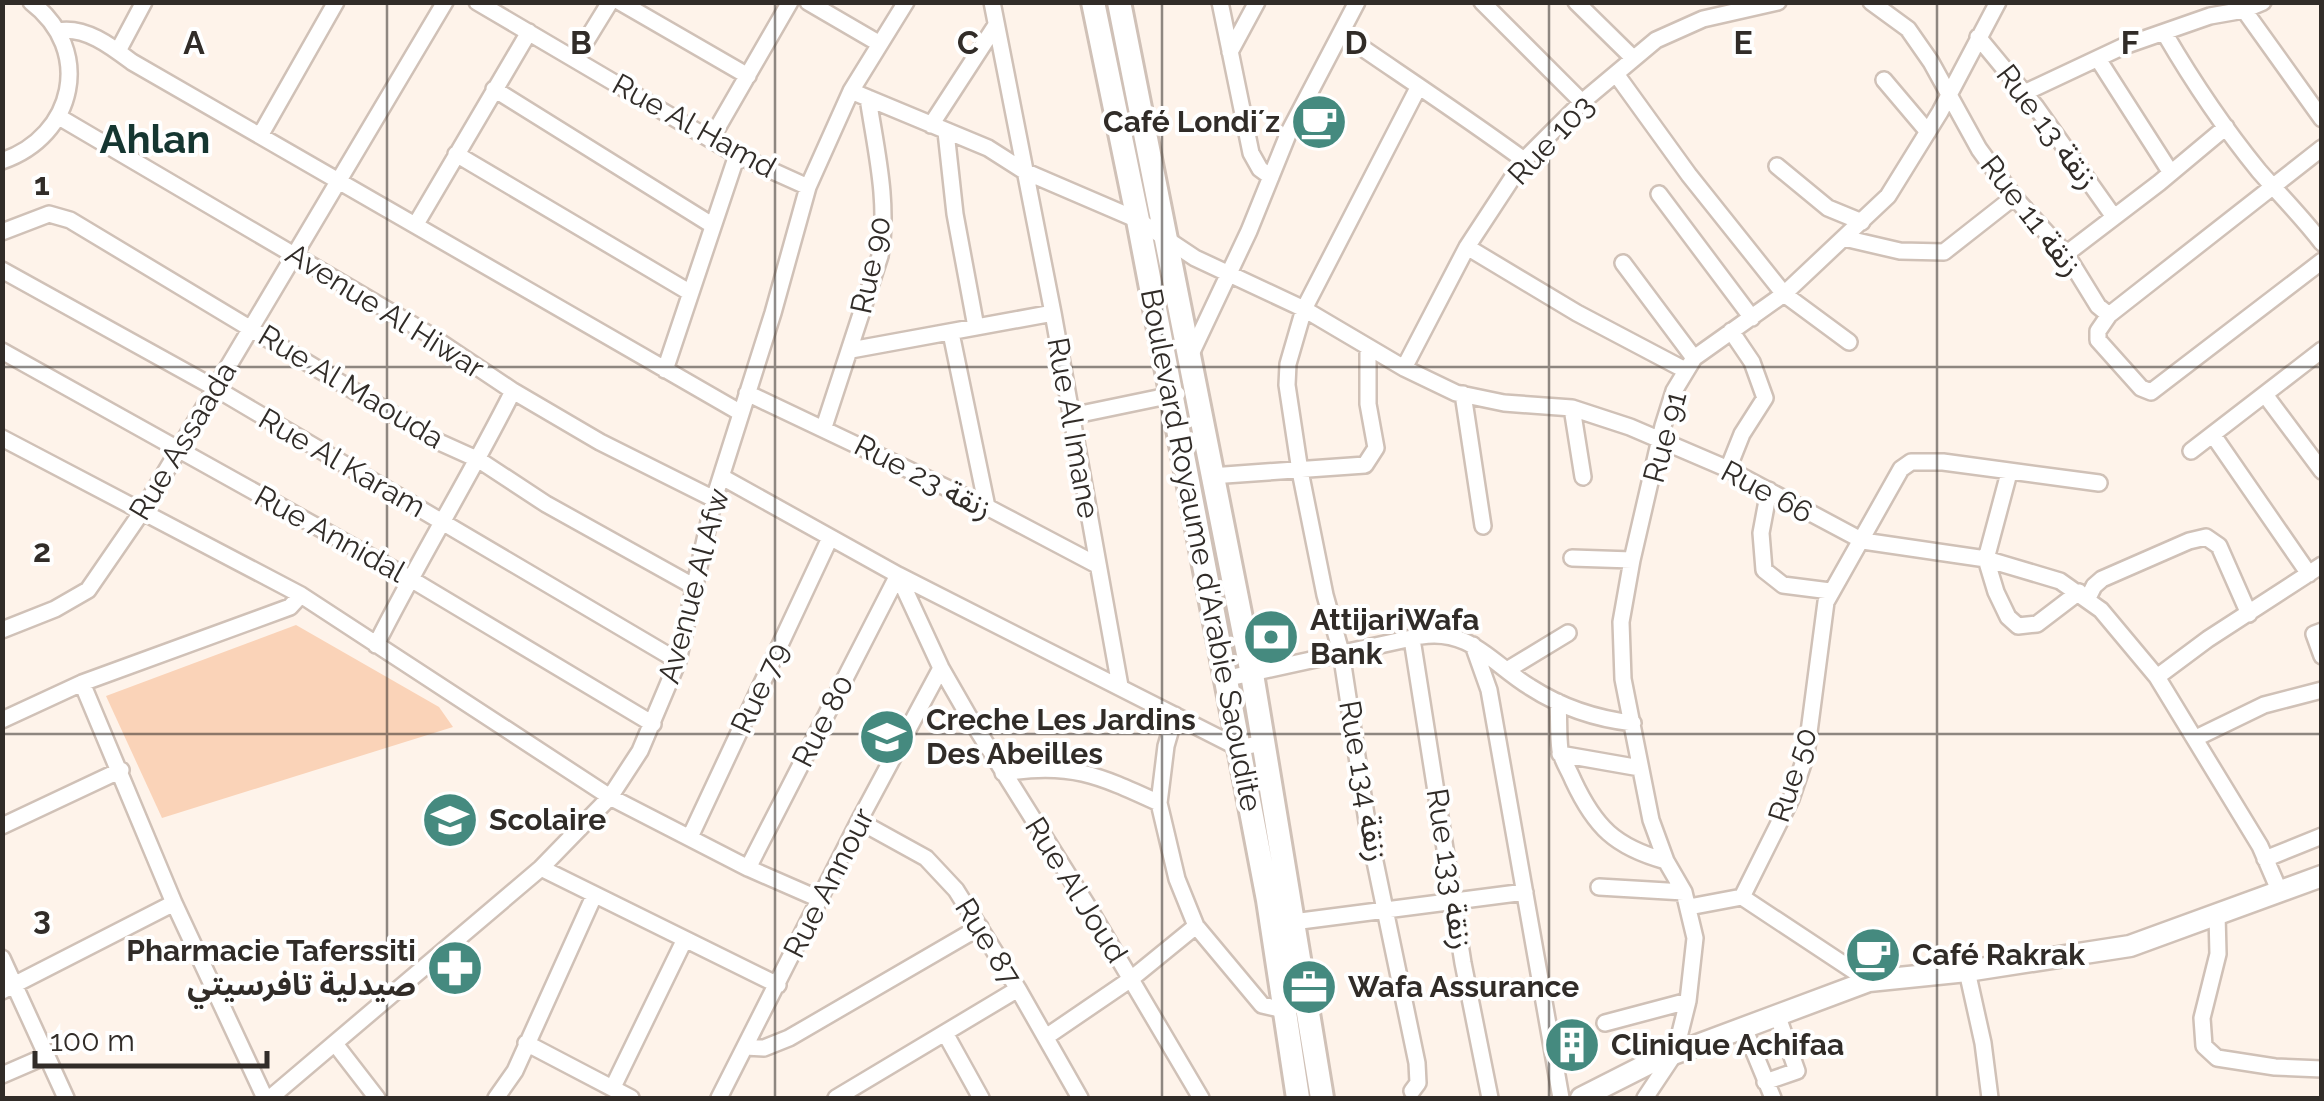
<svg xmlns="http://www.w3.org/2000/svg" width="2324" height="1101" viewBox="0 0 2324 1101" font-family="Raleway,'Noto Sans Arabic',sans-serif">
	<rect width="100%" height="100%" fill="#fef3ea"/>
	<path fill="#fad3b8" d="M296,625L439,707L453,727L162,818L106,696Z"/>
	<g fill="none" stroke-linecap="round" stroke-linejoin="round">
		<g stroke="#d0c1b7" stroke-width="20">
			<path id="minor" d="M477,2L737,155L808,187
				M620,2L748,76
				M808,2L880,44
				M992,2L1053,313L1120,686
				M1220,2L1251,153L1260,169L1271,177
				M1482,2L1582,102
				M1576,2L1632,57
				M1871,2L1908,29L1931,62L1979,149L2014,197L2066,254L2098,306L2109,315L2322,148
				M2244,10L2322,119
				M58,31C85,26 111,46 132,62L741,413
				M1342,34C1403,76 1464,116 1524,160
				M2165,34C2193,82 2224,128 2259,171C2280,195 2302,217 2322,243
				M1978,37L2036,107L2114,217
				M118,51L144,2
				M1230,52L1257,2
				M575,59L610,2
				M2098,59L2171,173
				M1616,74L1689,175L1784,294L1849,342
				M1884,80L1928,132
				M494,89L712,225
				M851,91L988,148L1024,171L1138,220L1195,258L1304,309L1404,368L1456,393L1504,403L1572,408L1630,427L1728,469L1863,541L1986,559L2060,581L2101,610L2157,677L2260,846L2279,890
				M2024,93L2124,46L2210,16L2244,10L2263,2
				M59,117L425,332L513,391L600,442L714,499
				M931,125L996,25
				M946,132L955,214L976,327
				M261,134L336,2
				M711,139L790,2
				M456,154L689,292
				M2,161C75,136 94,50 31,2
				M1777,166L1828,208L1862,222
				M1659,194L1752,318
				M416,224L529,32
				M2,232L49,214L70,220L439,442L479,460L546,504L695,587
				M1844,238L1900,251L1944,252L2014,197
				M1467,247L1577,313L1685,370
				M2066,254L2159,183L2226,127
				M1623,263L1694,358
				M2,270L215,388L678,661
				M2109,315L2098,331V340L2141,388L2151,392L2322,261
				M951,333L987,507
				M851,350L1053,313
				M2,351L409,578L653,724
				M1190,356L1249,231L1289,132L1357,2
				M1404,368L1467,247L1524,160L1582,102L1656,40L1703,19L1778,2
				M665,370L737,155
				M747,393L987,507L1097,565
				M1463,394L1483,526
				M2266,396L2322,471
				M1572,408L1583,477
				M1071,416L1177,394
				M824,427L880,256C889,202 876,151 868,98
				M2213,435L2309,574
				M2,438L301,595L610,797L748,868L819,899
				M2191,451L2322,350
				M1728,469L1742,434L1765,398L1752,362L1731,331
				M2009,473L1986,559L1996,592L2008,617L2018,626L2037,624L2079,592
				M1211,476L1365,465L1376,448L1368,404V347
				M722,477L898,575L1239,748L1262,743
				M1769,490L1761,533L1764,570L1783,585L1830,591
				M1572,558L1632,560
				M898,575L941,668L968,715L1087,905L1201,1098
				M2088,598L2094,586L2102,579L2189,541L2206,537L2219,546L2249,614
				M2,630L55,609L88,590L141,513L445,2
				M2322,631L2314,634L2322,656
				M1412,639L1463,963L1490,1098
				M376,645C419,559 470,477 513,391
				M1473,645L1489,690L1561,1098
				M1507,670L1568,633
				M2157,677L2208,639L2322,565
				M1224,679L1421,636C1470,628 1492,664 1530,687C1561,707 1597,719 1633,723
				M82,683L174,903L265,1098
				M1558,702C1559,718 1558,735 1560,750C1562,760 1569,770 1573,780C1595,827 1615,847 1666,861
				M1175,715L1166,746L1159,803L1177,879L1196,926L1262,1005L1284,1010
				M2,720L82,683L290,607L301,595
				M2196,738L2264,705L2322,690
				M1560,754L1640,768
				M1003,773C1070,762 1098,775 1159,803
				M859,821L926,858L956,890L1018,989L1080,1098
				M2,826L121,770
				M690,837L830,538
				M2265,859L2322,836
				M541,868L778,985
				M748,868L898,575
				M1599,887L1684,892
				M1742,897L1869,981
				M1689,907L1742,897L1791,799L1806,755L1826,602L1901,469L1911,462H1943L2099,483
				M2217,914L2218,954L2202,1018L2204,1046L2217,1058L2275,1067L2322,1069
				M1293,922L1525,892
				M2,958L66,1098
				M1967,971L1983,1043L1990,1098
				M2,991L174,903
				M1605,1023L1688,1001
				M1745,1030L1773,1098
				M945,1033L981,1098
				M1046,1037L1131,979L1196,926
				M526,1043L631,1098
				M336,1045L377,1098
				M745,1047L764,1048L789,1038L980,927
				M2,1075L46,1056
				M1765,1082L1797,1071L1778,1017
				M613,1087L684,941
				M1412,1091L1418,1083L1417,1063L1368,828L1341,652L1325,595L1300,471L1287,385L1288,364L1304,309L1418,88
				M270,1098L541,868L610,797L640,751L678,661L714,499L773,313L808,187L851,91L906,2
				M496,1098L515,1071L594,896
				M719,1098L859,821L941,668
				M836,1098L1018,989
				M1645,1098L1675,1053L1688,1001L1695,938L1684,892L1666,861L1651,820L1623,679L1621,622L1632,560L1663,426L1674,391L1694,358L1784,294L1888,196L1940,112L1998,2"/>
		</g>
		<g stroke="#d0c1b7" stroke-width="25">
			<path id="tertiary" d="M1581,1098L1652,1062L1869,981L1967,971L2130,946L2322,876"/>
		</g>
		<g stroke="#d0c1b7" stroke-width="28">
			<path id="secondary" d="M1093,2L1138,220L1268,900L1298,1098
				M1119,2L1252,674L1322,1098"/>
		</g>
		<use href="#minor" stroke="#fff" stroke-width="15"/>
		<use href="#tertiary" stroke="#fff" stroke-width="20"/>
		<use href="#secondary" stroke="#fff" stroke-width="22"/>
	</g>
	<path fill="none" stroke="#312c28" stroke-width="2.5" stroke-opacity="0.55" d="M387,2V1098M775,2V1098M1162,2V1098M1549,2V1098M1937,2V1098M2,367H2322M2,734H2322"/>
	<defs>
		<g id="cafe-disc" transform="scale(2.875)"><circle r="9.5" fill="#458a7f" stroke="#fff"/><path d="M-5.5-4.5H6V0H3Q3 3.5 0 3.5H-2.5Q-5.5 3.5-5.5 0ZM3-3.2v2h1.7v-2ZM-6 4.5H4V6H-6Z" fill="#fff"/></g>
		<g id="bank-disc" transform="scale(2.875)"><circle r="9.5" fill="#458a7f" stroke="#fff"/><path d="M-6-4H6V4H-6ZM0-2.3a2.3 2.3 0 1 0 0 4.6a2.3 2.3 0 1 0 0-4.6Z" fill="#fff"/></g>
		<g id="school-disc" transform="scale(2.875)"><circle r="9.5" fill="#458a7f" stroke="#fff"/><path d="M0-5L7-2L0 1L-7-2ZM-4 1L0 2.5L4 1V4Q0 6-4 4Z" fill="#fff"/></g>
		<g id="pharmacy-disc" transform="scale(2.875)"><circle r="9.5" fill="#458a7f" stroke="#fff"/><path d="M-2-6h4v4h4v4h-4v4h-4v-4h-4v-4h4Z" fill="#fff"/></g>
		<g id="office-disc" transform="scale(2.875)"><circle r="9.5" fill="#458a7f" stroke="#fff"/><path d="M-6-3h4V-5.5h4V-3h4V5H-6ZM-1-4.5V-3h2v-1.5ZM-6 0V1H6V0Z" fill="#fff"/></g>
		<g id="building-disc" transform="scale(2.875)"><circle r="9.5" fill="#458a7f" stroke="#fff"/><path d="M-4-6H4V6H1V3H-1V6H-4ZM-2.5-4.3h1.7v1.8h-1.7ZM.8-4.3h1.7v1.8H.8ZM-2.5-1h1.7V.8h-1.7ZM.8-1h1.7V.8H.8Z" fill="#fff"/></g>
	</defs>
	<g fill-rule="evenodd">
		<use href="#cafe-disc" x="1319" y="122"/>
		<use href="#bank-disc" x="1271" y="637"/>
		<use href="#school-disc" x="887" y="737"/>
		<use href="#school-disc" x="450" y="820"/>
		<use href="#cafe-disc" x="1873" y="955"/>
		<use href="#pharmacy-disc" x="455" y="968"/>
		<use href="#office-disc" x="1309" y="987"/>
		<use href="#building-disc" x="1572" y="1045"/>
	</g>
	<g text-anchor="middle" stroke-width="8" stroke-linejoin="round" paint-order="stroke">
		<g font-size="30" font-weight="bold" fill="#312c28" stroke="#fff" text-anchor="start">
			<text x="1280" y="132" text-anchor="end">Café Londi´z</text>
			<text x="1310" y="630">AttijariWafa<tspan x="1310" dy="34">Bank</tspan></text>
			<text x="926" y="730">Creche Les Jardins<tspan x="926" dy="34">Des Abeilles</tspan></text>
			<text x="489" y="830">Scolaire</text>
			<text x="416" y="961" text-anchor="end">Pharmacie Taferssiti<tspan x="416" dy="34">صيدلية تافرسيتي</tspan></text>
			<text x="1912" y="965">Café Rakrak</text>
			<text x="1348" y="997">Wafa Assurance</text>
			<text x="1611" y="1055">Clinique Achifaa</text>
		</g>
		<g font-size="30" fill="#312c28" stroke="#fff">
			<text transform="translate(694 126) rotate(29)" y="10">Rue Al Hamd</text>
			<text transform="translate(2047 127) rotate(53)" y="10">Rue 13 زنقة</text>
			<text transform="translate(1551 140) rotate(-47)" y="10">Rue 103</text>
			<text transform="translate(2031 216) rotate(52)" y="10">Rue 11 زنقة</text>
			<text transform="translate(871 265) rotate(-78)" y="10">Rue 90</text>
			<text transform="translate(385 311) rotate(32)" y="10">Avenue Al Hiwar</text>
			<text transform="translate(351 387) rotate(31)" y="10">Rue Al Maouda</text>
			<text transform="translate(1073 428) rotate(80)" y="10">Rue Al Imane</text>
			<text transform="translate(1665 437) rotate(-75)" y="10">Rue 91</text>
			<text transform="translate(183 441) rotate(-59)" y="10">Rue Assaada</text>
			<text transform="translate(342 463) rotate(30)" y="10">Rue Al Karam</text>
			<text transform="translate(923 477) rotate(27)" y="10">Rue 23 زنقة</text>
			<text transform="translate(1767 492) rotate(28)" y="10">Rue 66</text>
			<text transform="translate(330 534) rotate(29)" y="10">Rue Annidal</text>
			<text transform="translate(1201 550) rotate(79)" y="10">Boulevard Royaume d'Arabie Saoudite</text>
			<text transform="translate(694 586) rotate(-75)" y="10">Avenue Al Afw</text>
			<text transform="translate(760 688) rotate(-65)" y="10">Rue 79</text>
			<text transform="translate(823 721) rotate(-63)" y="10">Rue 80</text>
			<text transform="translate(1793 775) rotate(-72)" y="10">Rue 50</text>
			<text transform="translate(1363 781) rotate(80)" y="10">Rue 134 زنقة</text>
			<text transform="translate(1449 869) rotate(81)" y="10">Rue 133 زنقة</text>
			<text transform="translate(829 883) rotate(-63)" y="10">Rue Annour</text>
			<text transform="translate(1076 890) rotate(58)" y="10">Rue Al Joud</text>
			<text transform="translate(988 942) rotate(58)" y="10">Rue 87</text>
		</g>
		<g font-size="40" font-weight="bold" fill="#153631" stroke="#fff">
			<text x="155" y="153">Ahlan</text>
		</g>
	</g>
	<g font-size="32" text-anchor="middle" font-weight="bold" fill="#312c28" stroke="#fff" stroke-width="8" stroke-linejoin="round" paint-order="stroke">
		<text x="194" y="54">A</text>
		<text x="581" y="54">B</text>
		<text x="968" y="54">C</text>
		<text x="1356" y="54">D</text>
		<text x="1743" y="54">E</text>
		<text x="2130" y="54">F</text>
		<text x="42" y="195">1</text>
		<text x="42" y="562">2</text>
		<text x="42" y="929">3</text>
	</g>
	<rect width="2324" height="1101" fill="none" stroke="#312c28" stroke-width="10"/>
	<path d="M35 1051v15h232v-15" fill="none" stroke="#312c28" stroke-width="5"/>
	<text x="50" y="1051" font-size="30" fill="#312c28" stroke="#ffffff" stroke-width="8" paint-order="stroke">100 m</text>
</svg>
